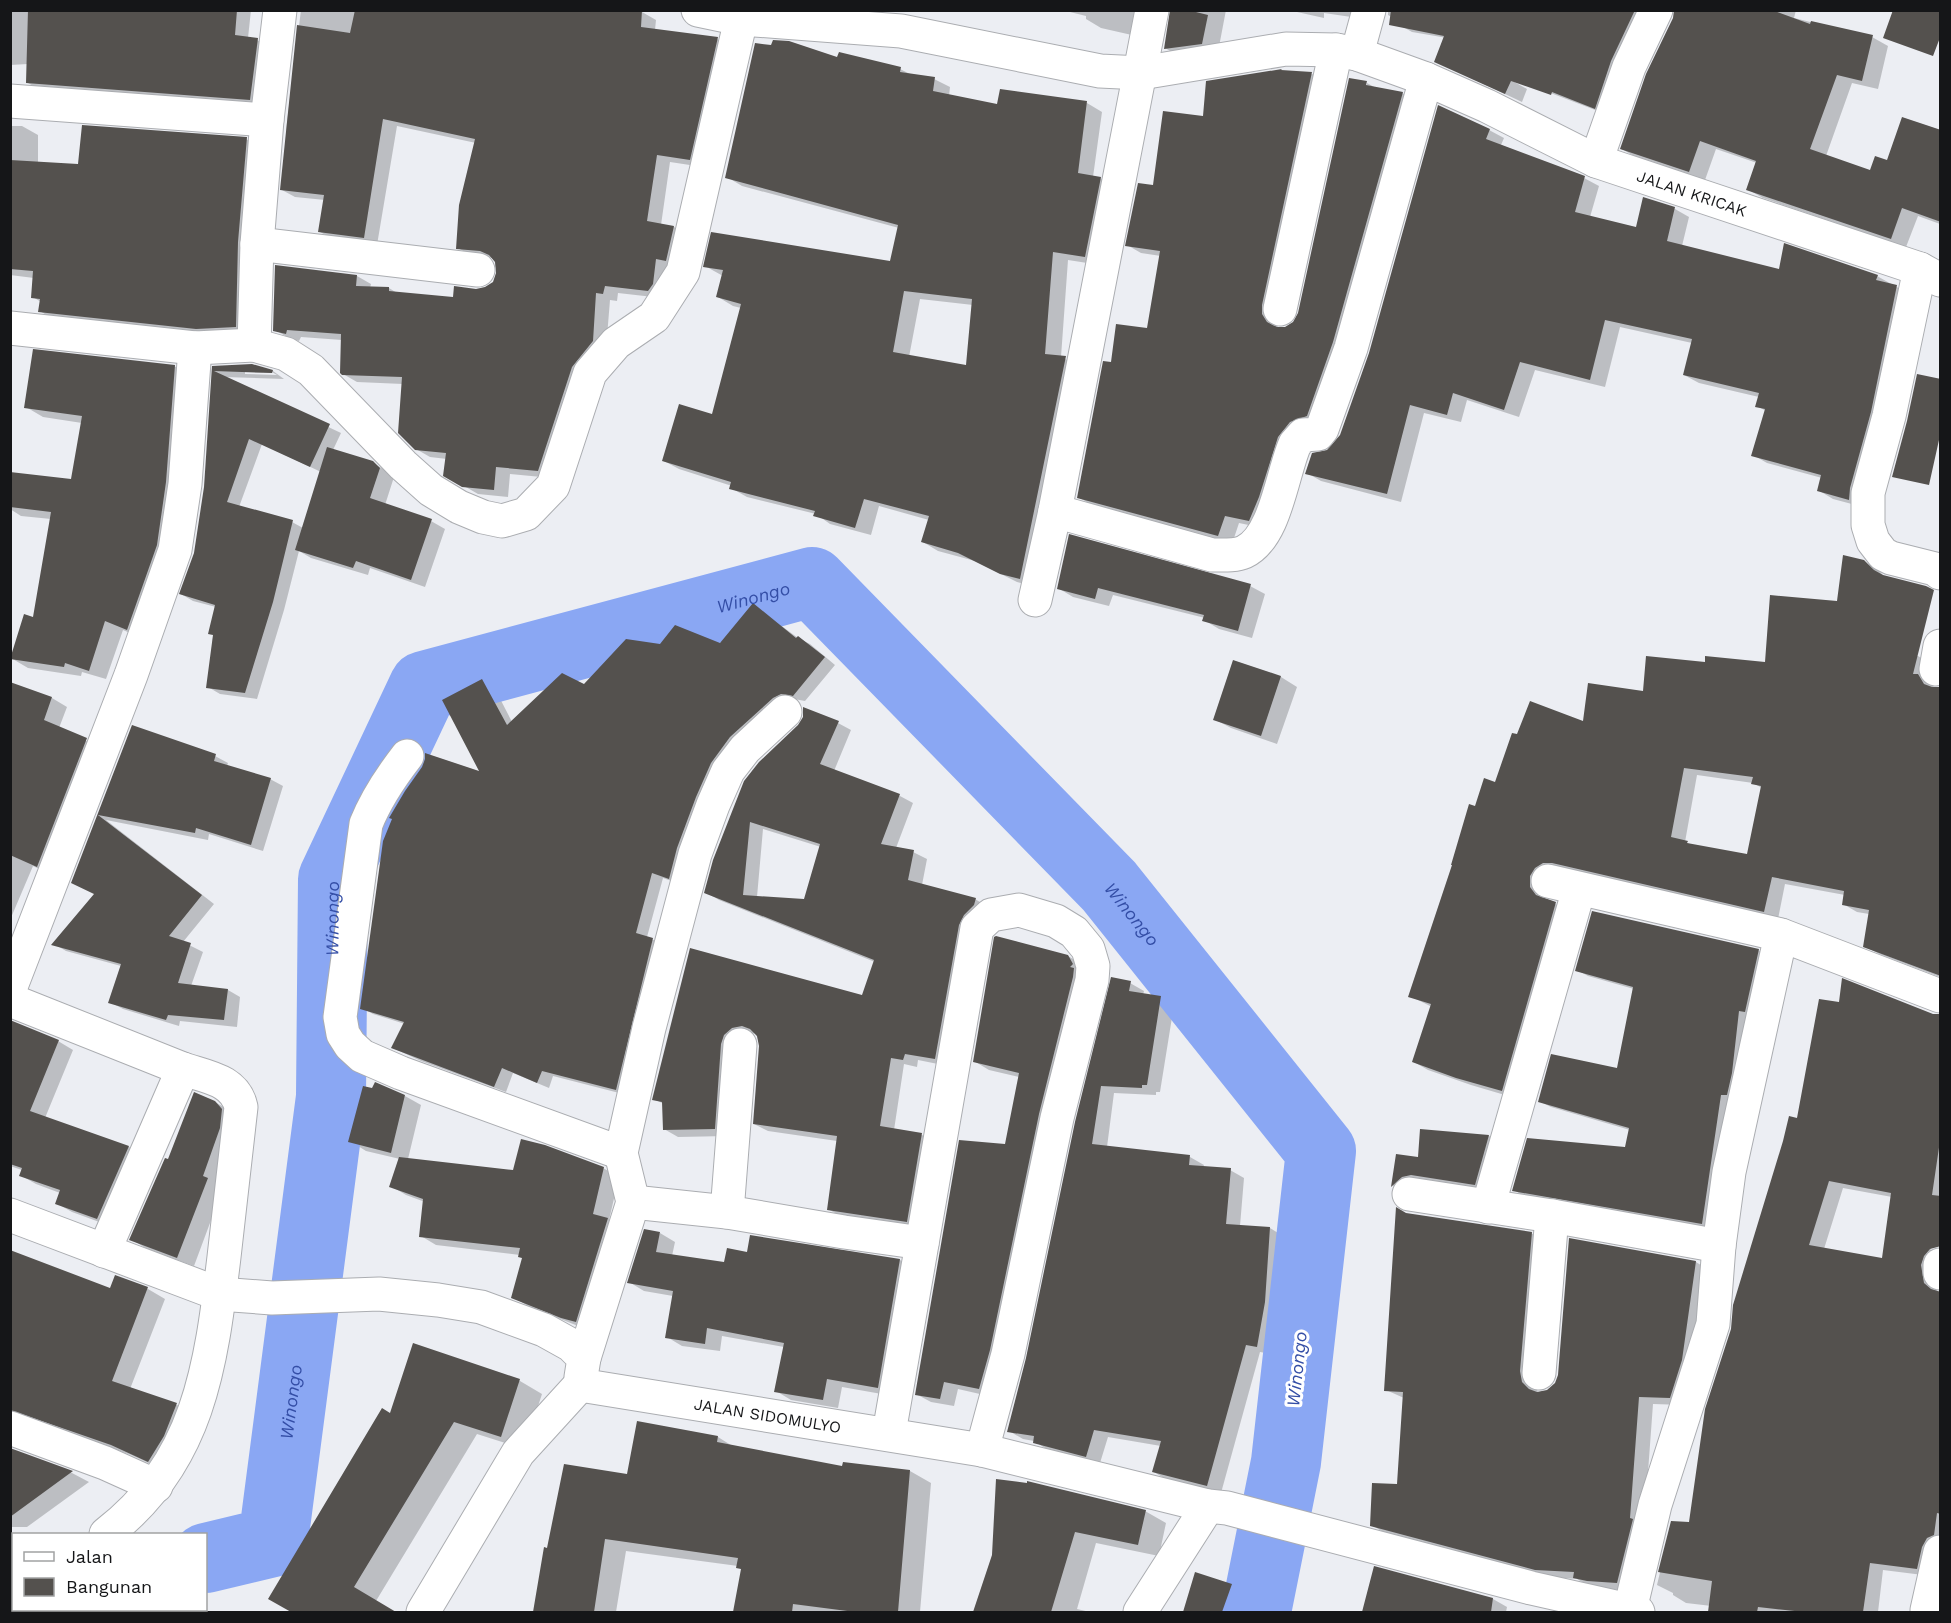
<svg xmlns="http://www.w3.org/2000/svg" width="1951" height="1623" viewBox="0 0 1951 1623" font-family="'Work Sans',sans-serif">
	<rect width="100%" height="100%" fill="#eceef3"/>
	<path fill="#0003" fill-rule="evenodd" d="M10,10H251L248,38L257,40L271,48L264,107L42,91L28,83V64L10,65Z
		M301,10H628L642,12L656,20L655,30L717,39L731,47L703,167L670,162L661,225L674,227L687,235L662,298L618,293L617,301L610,300L606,349L552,478L510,474L508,497L478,494L445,475L447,459L430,457L416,449L403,384L357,382L343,374L342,340L301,337L299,341L289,338L275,330L277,267L357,276L371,284L370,288H389L397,293L455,298L476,290L485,289L494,283L498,273L496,261L494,258L472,256L458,248L476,143L397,126L377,245L333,239L320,232L325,200L295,197L282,190L287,122Z
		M1062,10H1152L1145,38L1101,28L1086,19V16Z
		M1172,10H1226L1218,52L1181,57L1165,48Z
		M1288,10H1369L1365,19L1324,13V18Z
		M1388,10H1655L1611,116L1548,92L1535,53L1412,32L1396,23L1397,20L1388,15Z
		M1676,10H1796L1794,18L1872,37L1888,46L1878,89L1852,83L1826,156L1871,172L1940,132V224L1918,216L1906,247L1763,198L1747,189L1757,163L1716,149L1705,180L1637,158L1622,149L1675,18Z
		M838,59L900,69L912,75L934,79L950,87L949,96L999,106L1087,103L1102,112L1093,177L1100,178L1115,187L1100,265L1068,260L1061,357L1081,367L1036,587L1017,582L975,561L938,551L923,542L929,520L879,506L871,535L830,524L816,514L747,497L731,488L732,486L679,469L664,461L713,416L741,308L733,306L718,297L723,276L705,266L891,263L899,228L742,186L727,177ZM920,299L973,305L967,367L909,357Z
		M1312,74L1325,81L1276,323L1279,329L1286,328L1295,323L1300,313L1367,83L1376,88L1402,93L1416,101L1347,351L1263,528L1239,523L1232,544L1092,505L1078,497L1112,364L1148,330L1161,256L1141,253L1127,245L1154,187L1204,118Z
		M1473,79L1511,80L1527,89L1522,102Z
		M10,126H22L38,135V163L80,165L246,139L262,148L251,336L213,338L56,321L40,311L41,302L33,297L34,278L10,275Z
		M1489,130L1504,138L1501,145L1584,178L1599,186L1590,217L1637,229L1644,198L1675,209L1689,217L1682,246L1780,271L1877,276L1911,295L1863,507L1833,499L1818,490L1822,478L1767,463L1753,455L1766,411L1757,406L1759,397L1699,383L1684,375L1692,343L1620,327L1605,387L1535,370L1519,417L1467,400L1461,422L1424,413L1401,502L1321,481L1307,473L1341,436Z
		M252,365L273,371L284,379L223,377L341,433L333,450L373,463L388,472L394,477L385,505L431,521L445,529L425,587L370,568L368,575L311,558L299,551L284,610L257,699L220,694L208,687L216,607L193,601L181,594L195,553L205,487L214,367ZM245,371H270L277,375L245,374ZM262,444L321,472L303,528L292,522L239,507Z
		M174,366L192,376L144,639L123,630L106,679L82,672L81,676L28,668L11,658L34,619L51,519L21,516L10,509V474L72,481L82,423L43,417L26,407Z
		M1864,562L1878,570L1885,577L1908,654L1918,656L1931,664L1932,684L1935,689L1940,688V977L1879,954L1865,946L1869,914L1857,912L1843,904L1845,895L1785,884L1778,919L1544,896L1547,900L1569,911L1515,1098L1471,1085L1428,1070L1414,1062L1432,1007L1410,996L1476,807L1496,784L1518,736L1584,723L1644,692L1706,664H1766L1839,602ZM1697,775L1753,783L1762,788L1748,855L1694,846L1685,842Z
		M1250,586L1265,594L1252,638L1219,629L1204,620L1205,618L1113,595L1109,606L1073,597L1058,588Z
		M753,605L798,638L810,644L835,665L805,701L794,699L784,704L680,884L663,878L647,937L664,945L627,1095L553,1076L549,1088L513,1073L506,1092L421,1061L393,1048L405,1024L373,1014L362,1008L482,773V681L494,687L512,722L661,646L721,644Z
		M1234,662L1281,677L1297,687L1277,744L1231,728L1214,719Z
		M10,684L52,698L67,707L59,728L101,748L52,875L33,866L10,920Z
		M838,723L851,730L834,771L900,796L913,803L896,848L913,852L927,859L922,885L975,899L988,907L948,1066L918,1060L917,1067L904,1064L894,1130L922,1135L935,1143L920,1229L842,1217L828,1209L837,1141L768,1131L754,1124L760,1046L756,1033L746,1035L728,1136L678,1137L664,1129V1104L654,1099L691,949L863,997L875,962L719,900L706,892L714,860ZM763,829L821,847L805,901L757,897Z
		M133,727L215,756L228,763L227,766L270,779L283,786L263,851L209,834L208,840L106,820L214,904L183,942L203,952L191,986L228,990L240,997L237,1027L180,1021L179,1026L123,1009L110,1002L121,966L66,951L54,944L96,894L73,882Z
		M1758,950L1769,957L1713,1229L1525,1197L1514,1190L1627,1148L1630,1130L1551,1107L1539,1101L1618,1069L1634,989L1588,976L1577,970Z
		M1068,956L1083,965L993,1397L958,1389L954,1406L931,1402L916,1394L1006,1145L1019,1077L989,1070L974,1061Z
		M1130,983L1144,991L1143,995L1160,997L1174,1005L1160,1092H1156V1095L1114,1093L1107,1147L1190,1157L1204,1165L1203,1168L1230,1170L1244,1178L1240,1226L1270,1228L1283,1236L1279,1310L1271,1354L1260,1352L1221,1493L1167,1480L1154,1472L1161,1446L1108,1437L1100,1463L1048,1450L1034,1441L1023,1439L1009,1431L1018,1398L1077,1123Z
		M1933,1015L1940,1016V1205L1926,1272L1935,1277L1937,1291L1940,1293V1547L1931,1576L1883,1570L1878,1612H1763L1686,1603L1673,1595V1593L1657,1585L1672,1522L1690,1523L1799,1120ZM1843,1188L1892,1197L1883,1260L1824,1249Z
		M10,1021L58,1041L73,1050L45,1118L129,1147L144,1156L113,1227L72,1212L56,1203L60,1193L36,1184L20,1175L22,1170L10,1166Z
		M405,1096L421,1105L408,1159L514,1171L603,1168L619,1177L609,1220L623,1228L578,1326L528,1306L513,1297L523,1259L520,1255L436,1245L421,1236L425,1202L406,1195L391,1186L400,1159L366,1151L350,1141Z
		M215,1102L232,1112L223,1188L194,1266L147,1249L131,1239L169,1161Z
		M1422,1131L1489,1136L1496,1141L1483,1189L1420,1179L1400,1190L1393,1186L1398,1156L1419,1159Z
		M1406,1214L1531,1233L1546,1242L1534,1380L1538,1393L1547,1392L1555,1385L1559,1375L1570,1240L1696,1262L1710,1271L1684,1405L1653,1404L1644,1527L1631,1590L1603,1589L1589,1586L1577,1579L1551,1577L1386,1534L1372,1525L1398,1486L1404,1398L1386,1390Z
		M660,1233L675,1242L672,1256L725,1264L748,1253L751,1237L900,1260L915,1269L893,1396L842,1387L838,1408L791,1400L776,1391L784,1347L722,1336L720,1351L682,1346L667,1337L673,1296L644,1291L629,1282Z
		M10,1252L111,1290L116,1277L148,1289L165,1299L130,1389L177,1405L194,1415L166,1471L131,1455L35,1420L26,1419L10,1430Z
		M414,1345L520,1381L542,1394L524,1449L477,1434L376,1601L394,1612H294L270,1598L391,1415Z
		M638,1423L718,1437L734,1447L843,1468L910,1471L931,1483L920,1612H735L742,1570L738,1566L626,1551L616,1612H535L545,1549H548L628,1476Z
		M10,1446L13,1451L72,1473L89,1482L27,1527H10Z
		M1145,1511L1166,1523L1159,1556L1096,1543L1077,1609L1090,1612H975L993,1555Z
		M1375,1568L1493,1599L1507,1607L1506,1612H1364Z
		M1196,1574L1231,1585L1244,1592L1237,1612H1184Z"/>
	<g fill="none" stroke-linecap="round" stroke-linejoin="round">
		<g stroke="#8aa7f3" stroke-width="70">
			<path id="s1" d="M206,1558L273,1542L331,1097L333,879L424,686L812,582L1109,886L1321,1151L1286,1462L1256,1612"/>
			<path d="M10,1606L14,1605"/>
		</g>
	</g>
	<path fill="#54514e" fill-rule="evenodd" d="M28,10H237L235,35L258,38L250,100L26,83Z
		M355,10H642L641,27L718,37L690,160L657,155L647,221L674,226L666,261L656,259L653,284L648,291L605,286L603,294L596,293L593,341L572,367L538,471L496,467L494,490L462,487L443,476L446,453L415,450L398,433L402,377L342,375L340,373L341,334L287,330L286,334L273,331L275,265L357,275L356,286L389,287V291L453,297L454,286L476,289L485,287L493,282L496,273L495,262L489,255L480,251L456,249L459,205L475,139L383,119L364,238L318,232L324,195L280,190L297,25L350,33Z
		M1170,10H1188L1208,15L1202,44L1164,49Z
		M1391,10H1635L1611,61L1595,109L1552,92L1551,95L1511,81L1505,94L1434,62L1444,36L1389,25Z
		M1674,10H1772L1810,24L1811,21L1873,35L1862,81L1837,75L1810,149L1870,170L1875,156L1887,160L1902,117L1941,130V222L1902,208L1891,239L1746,190L1756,161L1700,141L1689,172L1620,149L1646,74L1673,18Z
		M1893,10H1941V35L1933,56L1883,38Z
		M773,40L789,41L837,57L839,52L901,67L900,72L935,77L933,91L997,104L1000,89L1087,101L1078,173L1101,177L1085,257L1053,252L1045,354L1066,356L1020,579L1000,574L958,553L921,542L929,516L864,499L855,528L813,516L815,511L729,489L731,482L662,461L679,404L712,414L741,304L716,297L723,270L703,267L711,232L890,261L898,225L725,178L755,43L771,45ZM904,291L972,299L966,365L893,352Z
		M1282,69L1281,70L1312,72L1262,305V314L1267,322L1277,327H1285L1293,322L1298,313L1349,78L1367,81L1366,85L1403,92L1333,342L1307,416L1290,422L1278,437L1259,497L1249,521L1225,516L1218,536L1077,498L1103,361L1111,362L1116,324L1147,328L1160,251L1125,246L1138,183L1153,185L1163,111L1203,116L1206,81Z
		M1438,105L1490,129L1486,139L1585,176L1575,212L1636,227L1643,197L1675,207L1667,241L1779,269L1784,243L1878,275L1876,280L1897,285L1871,412L1850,488L1849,500L1817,491L1821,475L1751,456L1765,409L1755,407L1759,393L1683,375L1692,339L1605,320L1590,380L1520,362L1504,410L1453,393L1447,415L1410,405L1387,494L1305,474L1312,453L1327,450L1340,435L1369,353Z
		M82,125L247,137L238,242L236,327L196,329L38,312L40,299L31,298L33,271L10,269V160L78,164Z
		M33,349L175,365L166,482L157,545L127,630L105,621L89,671L65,663L64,667L10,659L24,614L33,617L51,512L10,507V472L71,479L82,416L24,408Z
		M252,364L273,370L272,373L214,371L330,424L310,467L249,439L227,502L293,520L273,602L245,693L206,688L213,635L208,634L215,605L179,594L194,553L204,487L212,366Z
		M1917,374L1941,379V431L1929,485L1892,477L1907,421Z
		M327,447L373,461L380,468L370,498L432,519L411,580L356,561L353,568L295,550Z
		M1069,534L1251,584L1238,631L1202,621L1204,615L1098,588L1095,599L1057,589Z
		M1843,555L1864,560L1874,570L1883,575L1926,586L1934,590L1913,674H1918L1924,684L1932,687H1941V976L1863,947L1869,910L1842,905L1844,891L1772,877L1764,912L1552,863H1543L1535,868L1530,876V887L1536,895L1556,902L1502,1091L1456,1078L1412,1062L1431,1004L1408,997L1452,865H1451L1469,804L1475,806L1484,778L1495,782L1512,733L1517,734L1530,701L1583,721L1588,683L1643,691L1646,656L1705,662V656L1765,662L1770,595L1837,601ZM1684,768L1753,777L1751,784L1761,786L1747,854L1687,843L1688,841L1671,837Z
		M753,603L796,638L798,636L825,657L793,696L781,694L773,698L730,737L711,763L696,797L677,848L669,879L652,873L636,933L653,938L616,1090L542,1071L537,1083L502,1068L494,1087L391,1048L404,1022L360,1009L383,841L392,819L389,818L405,791L422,767L425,759V753L479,771L442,700L482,679L507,725L562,673L584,684L626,639L660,644L675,625L720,643Z
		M1233,660L1281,676L1261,736L1213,720Z
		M10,682L52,697L44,720L87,738L37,867L10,855Z
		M803,707L839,721L820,764L900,794L881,844L914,850L908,880L976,898L974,905L964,915L959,925L935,1059L905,1054L903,1060L891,1058L880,1126L922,1133L907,1222L827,1210L837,1136L753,1124L759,1046L757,1036L750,1029L742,1026L732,1028L724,1035L721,1044L715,1129L663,1130L662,1102L652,1100L690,948L862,995L874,960L704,893L713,860L744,781L759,762L798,725L803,717ZM750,822L820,844L804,899L743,895Z
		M132,725L216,754L214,761L271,778L251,845L196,828L195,833L98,815L202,895L169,936L191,943L178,983L228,989L224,1020L168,1015L166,1020L108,1003L121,964L51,945L94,894L71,883Z
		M1592,911L1759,949L1745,1012L1739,1011L1732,1073L1727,1095H1721L1702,1224L1512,1191L1527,1138L1625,1147L1629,1128L1538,1102L1551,1054L1617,1068L1633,987L1575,971Z
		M996,936L1068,955L1073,964L1070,967L1074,968L1073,977L1039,1114L990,1350L979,1389L944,1382L940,1399L915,1395L959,1140L1005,1144L1019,1073L973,1062L994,937Z
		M1111,977L1131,981L1129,991L1161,996L1147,1085H1142V1088L1101,1086L1092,1144L1190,1155L1189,1165L1231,1168L1226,1224L1270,1227L1265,1302L1257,1347L1246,1345L1207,1486L1152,1472L1161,1441L1094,1430L1086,1457L1033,1443L1034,1436L1007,1432L1026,1358L1075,1122Z
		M1842,978L1933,1014H1941V1134L1932,1195L1941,1196V1246L1930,1249L1924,1256L1921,1265L1924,1283L1931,1289L1941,1292V1514L1937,1513L1934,1535L1927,1538L1922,1547L1917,1569L1870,1563L1863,1612H1804L1758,1607L1757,1612H1708L1712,1581L1658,1572L1671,1521L1689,1522L1705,1409L1731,1329L1733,1305L1783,1141L1789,1116L1797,1118L1819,999L1839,1002ZM1829,1181L1891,1193L1882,1258L1809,1245Z
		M10,1020L59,1040L30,1111L129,1146L97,1219L55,1204L60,1190L19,1176L22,1168L10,1164Z
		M375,1082L405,1095L391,1153L348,1142L363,1086L372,1088Z
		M194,1092L215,1101L222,1109L220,1128L203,1176L208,1178L177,1258L129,1240L165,1158L168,1159Z
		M1420,1129L1489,1135L1475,1185L1411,1175L1402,1177L1391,1187L1396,1154L1418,1157Z
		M521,1139L545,1145L604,1167L593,1214L608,1218L576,1322L561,1318L511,1298L522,1258L518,1257L520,1248L419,1237L423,1199L389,1187L399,1157L513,1170Z
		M1396,1207L1406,1213L1532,1232L1520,1371L1522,1382L1529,1389L1537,1392L1547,1390L1555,1383L1558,1375L1569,1238L1696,1261L1682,1360L1670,1398L1639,1397L1630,1518L1633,1519L1617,1583L1587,1581L1573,1578L1574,1572L1535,1570L1370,1526L1372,1483L1397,1484L1403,1392L1384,1391Z
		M644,1229L660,1232L656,1252L724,1262L727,1248L747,1252L750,1235L900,1259L878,1388L827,1379L823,1400L774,1392L784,1343L707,1328L705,1344L665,1338L673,1291L627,1283Z
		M10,1250L110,1288L115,1275L148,1287L112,1381L177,1403L164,1436L148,1462L111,1445L10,1410Z
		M413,1343L520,1379L501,1437L454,1422L354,1587L396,1612H291L268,1599L382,1408L390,1413Z
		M637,1421L718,1436L717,1442L842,1466L843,1462L910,1470L898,1612H855L793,1604L792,1612H733L741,1569L736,1568L738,1558L605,1539L594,1612H533L544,1547L547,1548L564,1464L627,1474Z
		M10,1448L73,1471L10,1517Z
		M996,1479L1027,1483V1481L1146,1510L1138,1545L1075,1532L1051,1612H973L992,1555Z
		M1374,1566L1493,1598L1491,1612H1362Z
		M1195,1572L1232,1584L1222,1612H1183Z"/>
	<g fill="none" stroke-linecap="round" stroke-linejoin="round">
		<g stroke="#abadb1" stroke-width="35">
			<g id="street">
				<path id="s2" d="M698,10L741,19L901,31L1100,71L1141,73L1286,49L1336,50L1357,54L1426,79L1487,106L1596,161L1920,269L1940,280"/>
				<path d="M1357,54L1369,10"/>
				<path d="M10,101L267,120"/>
				<path d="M1596,161L1629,67L1656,10"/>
				<path d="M257,244L478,270"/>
				<path d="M1920,269L1889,416L1868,493V525L1873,541L1883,554L1891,558L1935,569L1940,573"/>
				<path d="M1280,309L1336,50"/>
				<path d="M10,328L195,348L254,345L286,354L311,370L403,465L431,490L459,507L483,517L502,521L526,514L553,486L590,373L616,343L654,317L683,272L741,19"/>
				<path d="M254,345L257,244L267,120L280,10"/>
				<path d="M1055,511L1212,555C1222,555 1235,556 1244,552C1276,537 1282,473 1295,444L1303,435L1318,434L1322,429L1351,348L1426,79"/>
				<path d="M1035,600L1055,511L1152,10"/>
				<path d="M1936,669L1940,646"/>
				<path d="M407,756C390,778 376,799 366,824L340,1017L343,1034L350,1045L362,1056L401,1073L621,1153"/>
				<path d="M1548,881L1781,935L1940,996"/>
				<path d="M10,989L131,675L175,550L185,484L195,348"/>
				<path d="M10,1000L183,1069L104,1251"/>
				<path d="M1409,1194L1552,1216L1719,1246"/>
				<path d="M633,1202L727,1212L844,1232L922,1243"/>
				<path d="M1488,1207L1579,889"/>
				<path d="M727,1212L740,1045"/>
				<path d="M10,1215L219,1294L272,1298L379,1294L438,1300L481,1307L544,1330L571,1345L584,1358L581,1377"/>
				<path d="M1940,1265V1273"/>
				<path d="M584,1358L633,1202L621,1153L649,1028L695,854L713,805L728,771L745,749L785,712"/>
				<path d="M1539,1373L1552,1216"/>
				<path id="s3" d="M580,1385L982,1450L1208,1506L1227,1508L1531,1588L1638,1612"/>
				<path d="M10,1428L105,1463L156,1486"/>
				<path d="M889,1433L977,928L991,915L1019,910L1056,921L1074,932L1088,949L1093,966L1092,980L1057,1118L1008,1354L982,1450"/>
				<path d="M106,1534C199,1463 211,1366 224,1257C230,1207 235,1157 241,1107C235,1080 207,1077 183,1069"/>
				<path d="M10,1578H14"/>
				<path d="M1630,1610L1655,1505L1713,1324L1719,1246L1729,1172L1781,935"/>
				<path d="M1927,1610L1940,1552"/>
				<path d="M423,1612L518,1453L580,1385"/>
				<path d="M1140,1612L1208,1506"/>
			</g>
		</g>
		<use href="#street" stroke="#fff" stroke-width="33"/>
	</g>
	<g text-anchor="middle" stroke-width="6" stroke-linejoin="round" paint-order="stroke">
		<g font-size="16" fill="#151618" stroke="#fff">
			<text dy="6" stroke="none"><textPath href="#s2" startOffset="1030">JALAN KRICAK</textPath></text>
			<text dy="6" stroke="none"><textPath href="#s3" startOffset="190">JALAN SIDOMULYO</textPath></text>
		</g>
		<g font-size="18" font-style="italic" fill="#344ea6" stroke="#fff">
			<text dy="6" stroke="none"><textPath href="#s1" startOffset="1290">Winongo</textPath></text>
			<text dy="6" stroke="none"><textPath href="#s1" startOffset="1812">Winongo</textPath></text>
			<text dy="6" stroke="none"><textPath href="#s1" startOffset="696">Winongo</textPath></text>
			<text transform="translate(1297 1369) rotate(-84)" y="6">Winongo</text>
			<text dy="6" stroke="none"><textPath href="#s1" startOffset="210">Winongo</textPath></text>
		</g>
	</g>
	<rect width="1951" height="1623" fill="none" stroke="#151618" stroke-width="24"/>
	<rect x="12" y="1533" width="195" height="78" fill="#ffffff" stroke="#a1a2a3" stroke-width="1.5"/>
	<rect x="24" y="1552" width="30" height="9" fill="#ffffff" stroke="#a1a2a3" stroke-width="1.5"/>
	<text x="66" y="1563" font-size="18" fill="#151618">Jalan</text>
	<rect x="24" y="1578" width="30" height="18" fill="#54514e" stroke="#a1a2a3" stroke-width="1.5"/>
	<text x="66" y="1593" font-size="18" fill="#151618">Bangunan</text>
</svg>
